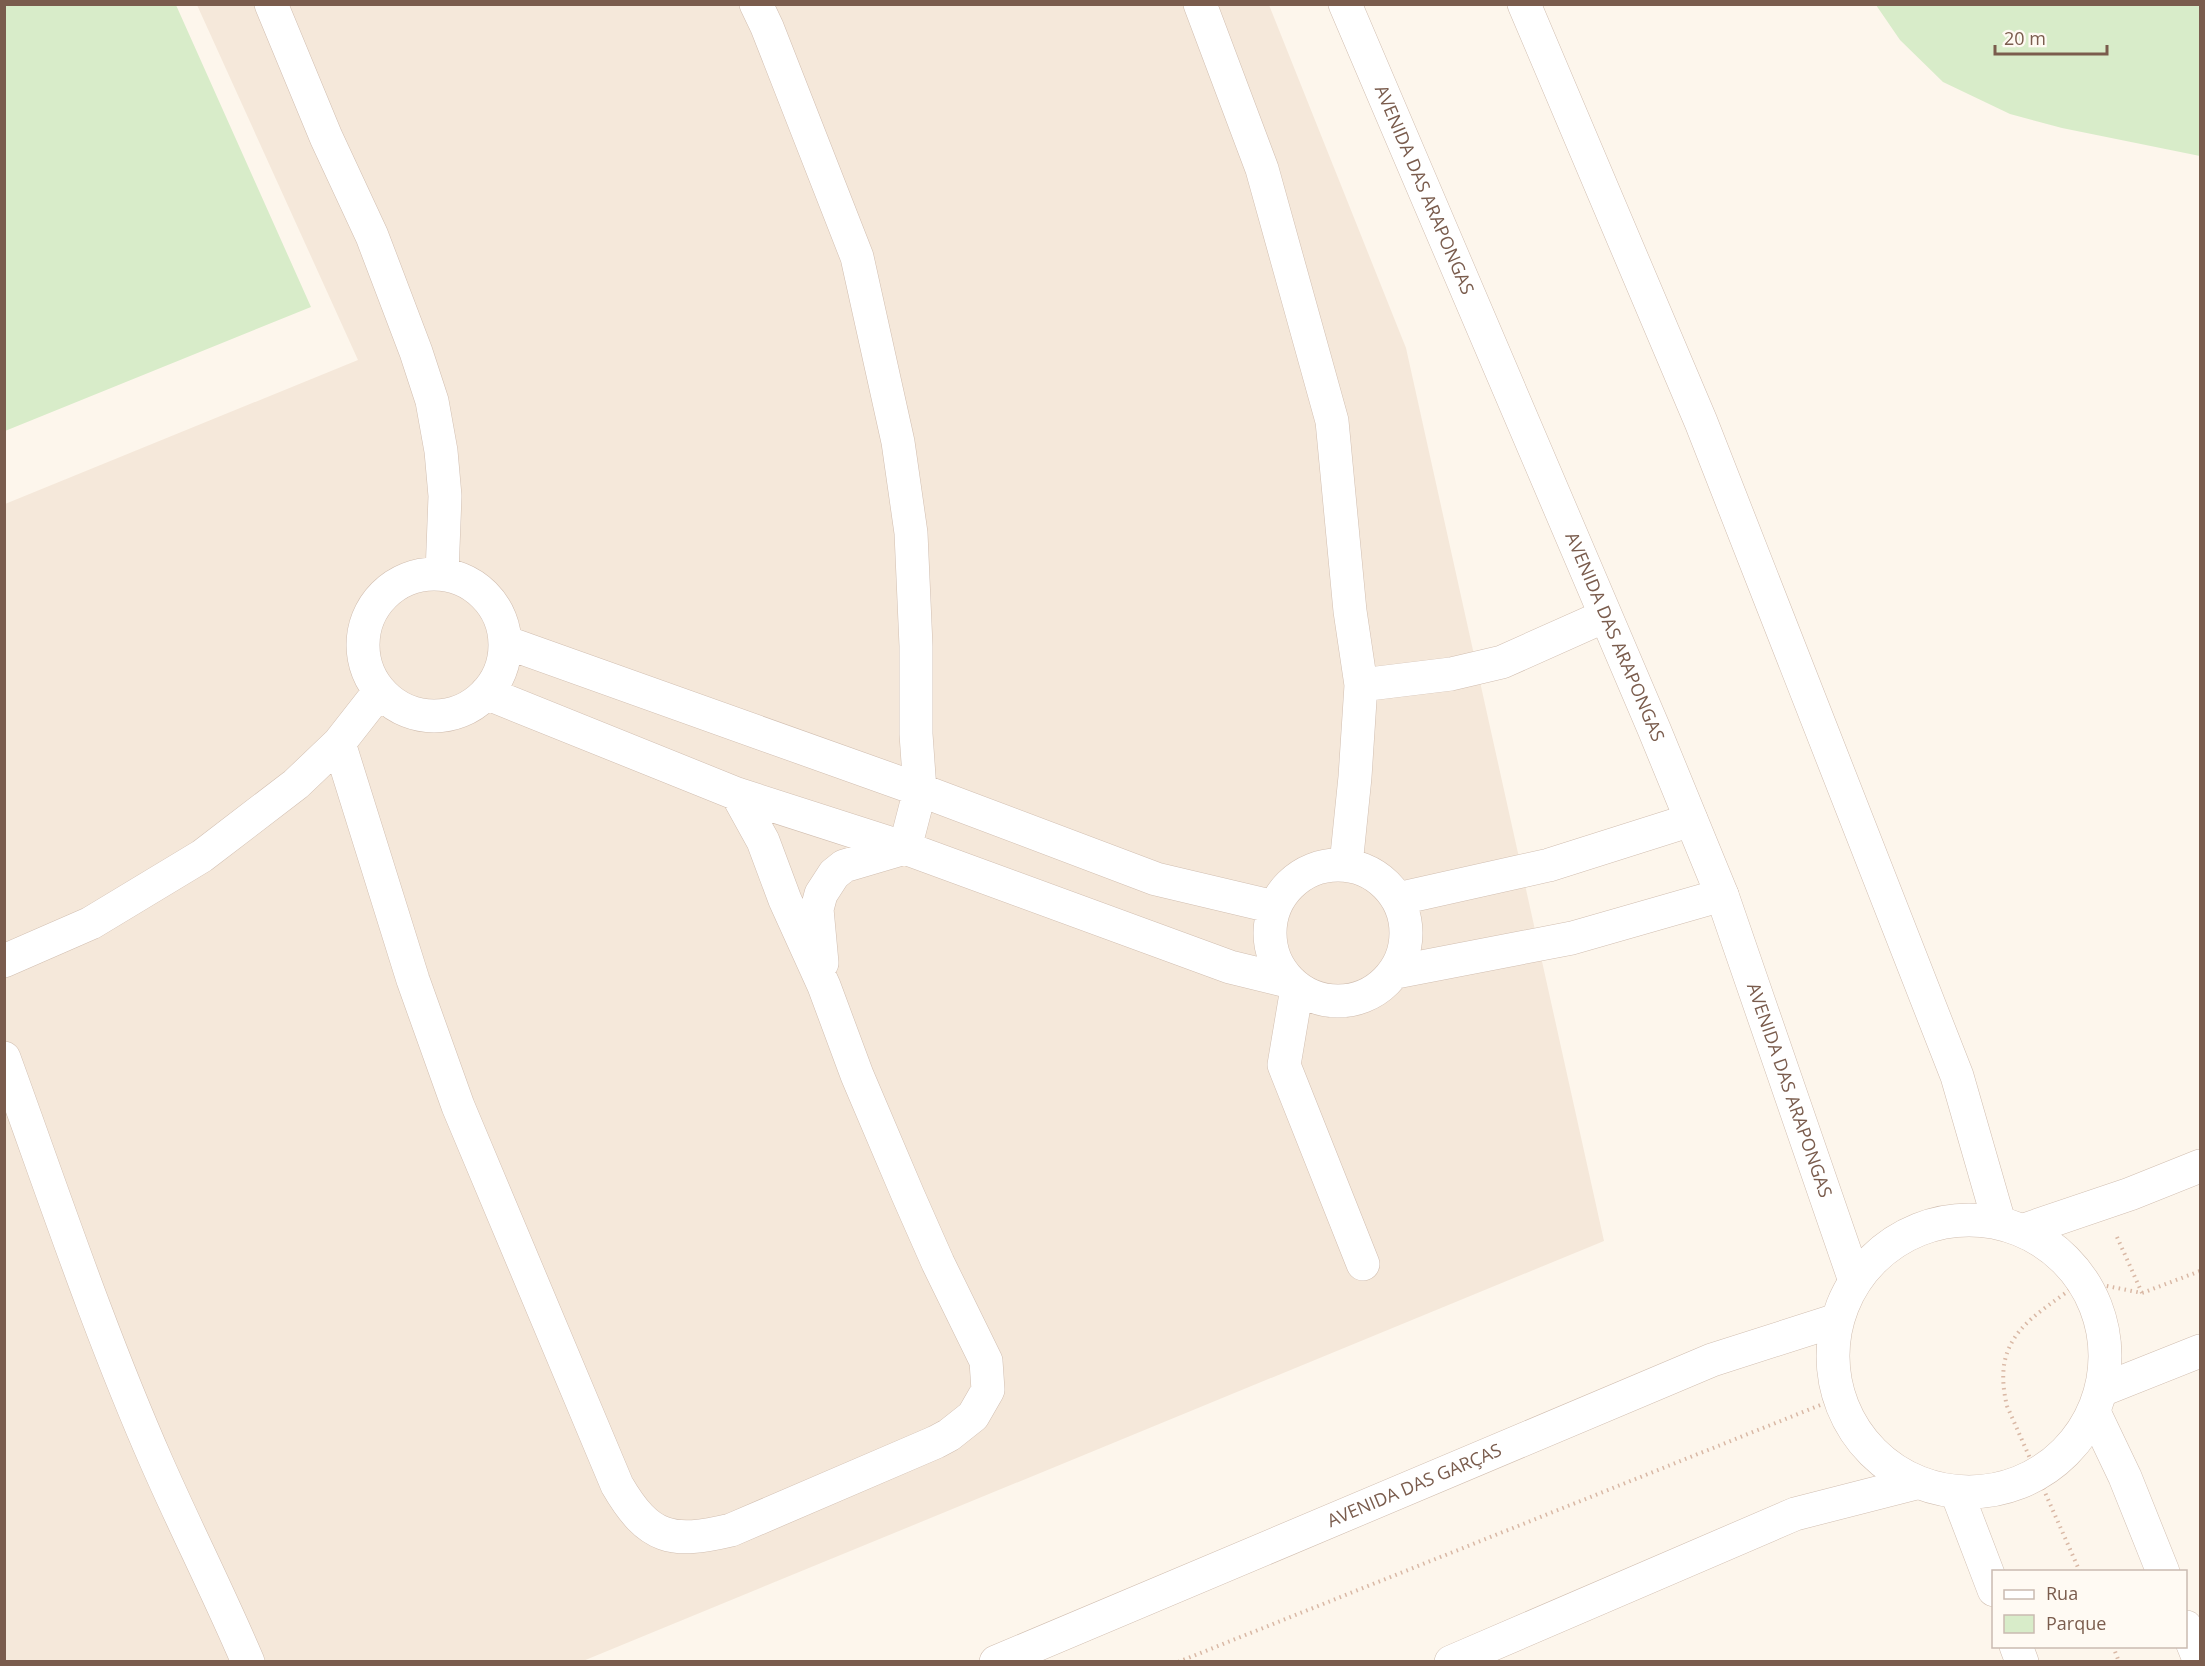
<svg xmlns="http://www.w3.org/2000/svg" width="2205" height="1666" viewBox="0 0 2205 1666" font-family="'Open Sans',sans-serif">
	<rect width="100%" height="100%" fill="#fdf6ec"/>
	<path fill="#f5e8da" d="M197,5H1269L1406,348L1604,1241L583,1661L5,1662V504L358,360Z"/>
	<path fill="#d8ecc9" d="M5,4L176,5L311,307L5,431Z
		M1876,5H2200V156L2062,128L2010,114L1943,82L1900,40Z"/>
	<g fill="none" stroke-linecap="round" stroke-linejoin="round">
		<g stroke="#d1beb0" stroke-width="34">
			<path id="minor" d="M271,4L326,137L372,236L416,352L432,401L441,451L445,496L442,574
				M756,4L767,27L857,257L898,442L911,533L916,646V734L920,790L905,848L844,866L834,874L821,894L817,909L822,963
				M1200,4L1262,169L1332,421L1350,611L1361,685L1355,777L1346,865
				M363 645a71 71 0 1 1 142 0a71 71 0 1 1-142 0Z
				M505,642L920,790L1156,879L1274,907
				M1361,685L1451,674L1502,662L1605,616
				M486,693L737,794L905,848L1230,967L1291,982
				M339,743L413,980L458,1106L617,1485C649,1540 672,1544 731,1530L936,1442L949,1435L973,1416L988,1390L986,1361L938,1263L908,1195L857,1075L824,986L785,900L763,841L737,794
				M1270 933a68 68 0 1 1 136 0a68 68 0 1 1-136 0Z
				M1397,899L1549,865L1691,820
				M4,961L91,923L202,856L296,784L339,743L379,692
				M1396,972L1572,938L1722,895
				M1297,988L1284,1065L1363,1264
				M4,1058C53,1193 99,1331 157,1463C186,1529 219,1594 248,1662"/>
		</g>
		<g stroke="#d1beb0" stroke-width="34">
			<g id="tertiary">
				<path id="s1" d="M1345,4L1654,729L1722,895L1855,1281"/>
				<path d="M1524,4L1701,422L1957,1076L1999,1222"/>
				<circle cx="1969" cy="1356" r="136"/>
				<path d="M2024,1230L2130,1194L2200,1166"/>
				<path d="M2102,1390L2200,1351"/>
				<path d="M2094,1412L2125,1477L2163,1572"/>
				<path d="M1957,1493L1994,1590"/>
				<path d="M2186,1627L2200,1662"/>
				<path d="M2016,1646L2022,1662"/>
				<path id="s2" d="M996,1662L1712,1360L1837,1320"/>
				<path d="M1451,1662L1795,1514L1916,1483"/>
			</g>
		</g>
		<path stroke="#d9b8a5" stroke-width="4" stroke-dasharray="1.5 4.5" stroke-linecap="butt" d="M2117,1237L2142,1293
			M2080,1572L2007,1406C1990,1335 2033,1318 2082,1281L2142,1293L2200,1271
			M2113,1646L2119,1662
			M1178,1662L1838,1398"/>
		<use href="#minor" stroke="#fff" stroke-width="33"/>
		<use href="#tertiary" stroke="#fff" stroke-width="33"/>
	</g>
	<g text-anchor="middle" stroke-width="5" stroke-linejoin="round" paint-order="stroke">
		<g font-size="18" fill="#7a5c4d" stroke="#fffaf3">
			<text dy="6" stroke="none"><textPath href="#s1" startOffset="202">AVENIDA DAS ARAPONGAS</textPath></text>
			<text dy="6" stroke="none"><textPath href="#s1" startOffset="688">AVENIDA DAS ARAPONGAS</textPath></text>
			<text dy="6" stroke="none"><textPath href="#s1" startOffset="1174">AVENIDA DAS ARAPONGAS</textPath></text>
			<text dy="6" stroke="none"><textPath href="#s2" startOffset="454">AVENIDA DAS GARÇAS</textPath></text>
		</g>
	</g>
	<rect width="2205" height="1666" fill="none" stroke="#7a5c4d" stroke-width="12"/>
	<rect x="1992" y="1570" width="195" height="78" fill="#fffaf3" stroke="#cabbb1" stroke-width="1.5"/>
	<rect x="2004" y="1590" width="30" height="9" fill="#ffffff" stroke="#cabbb1" stroke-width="1.5"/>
	<text x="2046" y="1600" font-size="18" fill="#7a5c4d">Rua</text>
	<rect x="2004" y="1615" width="30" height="18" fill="#d8ecc9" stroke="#cabbb1" stroke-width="1.5"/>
	<text x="2046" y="1630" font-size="18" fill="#7a5c4d">Parque</text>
	<path d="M1995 45v9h112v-9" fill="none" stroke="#7a5c4d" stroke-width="3"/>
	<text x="2004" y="45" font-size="18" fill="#7a5c4d" stroke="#fffaf3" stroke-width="4.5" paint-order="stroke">20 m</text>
</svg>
